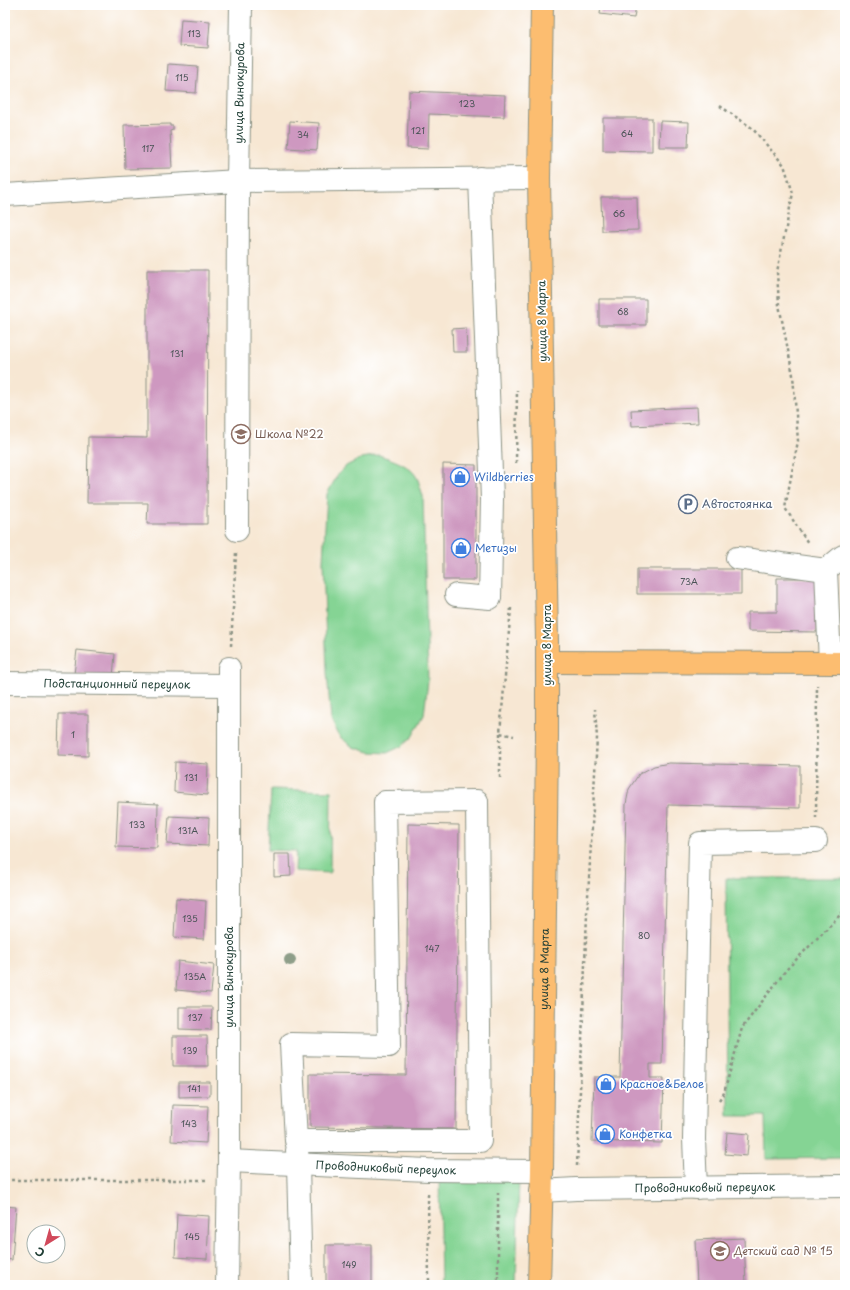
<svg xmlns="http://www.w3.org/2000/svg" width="850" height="1290" viewBox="0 0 850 1290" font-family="'Playpen Sans',sans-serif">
	<rect width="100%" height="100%" fill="#fff"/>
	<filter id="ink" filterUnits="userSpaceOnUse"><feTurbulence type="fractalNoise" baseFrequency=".025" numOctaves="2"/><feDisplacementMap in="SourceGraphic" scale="8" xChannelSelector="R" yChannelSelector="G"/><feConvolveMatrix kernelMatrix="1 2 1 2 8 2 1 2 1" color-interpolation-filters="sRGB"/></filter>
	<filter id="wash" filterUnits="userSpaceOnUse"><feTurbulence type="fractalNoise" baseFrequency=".012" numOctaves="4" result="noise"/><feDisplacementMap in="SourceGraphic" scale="16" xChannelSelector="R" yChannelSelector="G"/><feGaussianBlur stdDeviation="0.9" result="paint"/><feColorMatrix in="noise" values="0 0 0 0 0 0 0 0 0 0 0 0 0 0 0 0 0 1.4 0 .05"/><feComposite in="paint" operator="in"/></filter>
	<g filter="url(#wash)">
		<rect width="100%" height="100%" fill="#f7e7d3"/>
		<path fill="#85d494" stroke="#528864" d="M379,455C393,460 412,465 418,480C420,485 421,491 423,496L428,681L424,715L412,737L402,746L387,753L369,752L353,747L340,737L331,720L327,672L323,561L327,494L337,476L346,466L362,458Z
			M271,789L331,791L330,873L295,871L296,851L268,850Z
			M726,878H845V1158L766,1159L765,1116H728Z
			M439,1175L519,1178L516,1285H441Z"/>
		<g id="blocks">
			<path fill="#ce98c0" d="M601,5H636L634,18L600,14Z
				M181,19L210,21L208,48L179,46Z
				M168,64L198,66L196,93L166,91Z
				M409,91L505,95L504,117L429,114L428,149L407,148Z
				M603,118H652V151L603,150Z
				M290,121L319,123L317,150L288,148Z
				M660,121L689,122L688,147H659Z
				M170,124V126H173V130L170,131L172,168L125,169L124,125Z
				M601,197H637L638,230L602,231Z
				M147,270H208L207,524H147L148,503H87L88,437L147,438Z
				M599,299H646V325H599Z
				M466,328L467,352H453L452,329Z
				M697,407L698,423L632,426L631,410Z
				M443,464L476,465V580H443Z
				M637,569H741V594H637Z
				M777,578H818L817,632L748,631V612H777Z
				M77,650L115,654L113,677L74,674Z
				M59,714H88V756L58,755Z
				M175,762L208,764L207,795L174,792Z
				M669,763L800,766V808L668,805L662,1064H650V1078H664L662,1143L592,1141L594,1077H620L626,804L629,789L639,774L654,766Z
				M118,802L158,804L157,848L116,847Z
				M169,816L209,818L208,846L167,844Z
				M408,824L459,825L456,1129L310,1127V1074L406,1075Z
				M274,854H290L291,876L274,877Z
				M176,898L206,901L204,939L174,937Z
				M178,961L214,965L211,993L176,990Z
				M179,1007H212L211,1030L179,1029Z
				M173,1036H207L208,1066H173Z
				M179,1082H210V1096L179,1097Z
				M173,1105L208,1106L206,1143L171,1141Z
				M727,1132L749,1134L747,1156L725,1154Z
				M5,1206L16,1207L12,1260L5,1259Z
				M177,1214L209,1216L207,1259L175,1257Z
				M744,1238L746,1285H697L695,1240Z
				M326,1245H372V1285H326Z"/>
		</g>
	</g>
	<g filter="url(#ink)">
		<use href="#blocks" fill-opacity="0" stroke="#8b9284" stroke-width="1"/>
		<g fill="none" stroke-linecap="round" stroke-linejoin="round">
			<g stroke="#8b9284" stroke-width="24">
				<g id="minor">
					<path d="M5,195L238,181L539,178"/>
					<path id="s1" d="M237,530L238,181L241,5"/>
					<path d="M737,558L826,570"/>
					<path d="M456,595L490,598L492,499L480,178"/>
					<path d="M830,663L826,570L843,556H845"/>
					<path id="s2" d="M5,683L229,685"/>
					<path d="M477,801L480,1141H296L291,1044L389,1046L385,802Z"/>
					<path d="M297,1150L298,1164L301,1285"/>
					<path id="s3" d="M229,1161L428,1170L542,1171"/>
					<path d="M696,1188L694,1139L700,843L816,841"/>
					<path id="s4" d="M541,1191L576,1189L845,1186"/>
					<path d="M227,1285L229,1161V668"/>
				</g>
			</g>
			<g stroke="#8b9284" stroke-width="24">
				<g id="major">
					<path d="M547,662L845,663"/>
					<path id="s5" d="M539,1285L542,1171L547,736V642L539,178L542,5"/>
				</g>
			</g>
			<path stroke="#8b9284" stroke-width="2.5" stroke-dasharray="3 3" stroke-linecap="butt" d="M720,106L752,128L784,165L793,193L777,272L779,305L793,375L798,441L785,508L808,543
				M516,463L517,390
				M511,608L500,733L514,736
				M231,646L236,553
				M500,733V780
				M816,818L817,685
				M719,1100L724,1093L742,1028L786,970L845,910
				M577,1166L587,914L597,738L595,709
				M5,1180H206
				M428,1194L429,1285
				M498,1285V1193"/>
			<use href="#minor" stroke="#fff" stroke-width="22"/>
			<use href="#major" stroke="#fcbd6f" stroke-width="22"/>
		</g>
		<circle fill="#8e9e89" cx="290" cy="960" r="6"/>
	</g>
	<defs>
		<g id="school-ring" transform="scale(1)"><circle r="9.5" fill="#fff" stroke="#8d6e63" stroke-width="1.5"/><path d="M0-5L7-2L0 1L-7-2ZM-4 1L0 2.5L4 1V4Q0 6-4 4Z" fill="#8d6e63"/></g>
		<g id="shop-ring" transform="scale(1)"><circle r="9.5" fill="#fff" stroke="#3f7fe0" stroke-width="1.5"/><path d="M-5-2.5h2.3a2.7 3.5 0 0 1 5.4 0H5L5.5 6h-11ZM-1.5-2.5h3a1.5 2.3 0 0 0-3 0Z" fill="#3f7fe0"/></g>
		<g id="parking-ring" transform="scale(1)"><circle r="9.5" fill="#fff" stroke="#5c6f8a" stroke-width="1.5"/><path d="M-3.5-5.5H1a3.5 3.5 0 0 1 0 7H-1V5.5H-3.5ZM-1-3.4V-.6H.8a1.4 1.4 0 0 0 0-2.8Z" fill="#5c6f8a"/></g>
	</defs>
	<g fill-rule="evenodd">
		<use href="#school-ring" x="241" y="434"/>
		<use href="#shop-ring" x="460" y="477"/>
		<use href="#parking-ring" x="688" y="504"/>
		<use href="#shop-ring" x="461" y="548"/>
		<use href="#shop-ring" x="606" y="1084"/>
		<use href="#shop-ring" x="605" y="1134"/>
		<use href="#school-ring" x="720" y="1251"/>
	</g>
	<g text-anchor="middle" stroke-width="3.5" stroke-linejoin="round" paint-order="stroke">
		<g font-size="9" fill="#4b5457">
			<text x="194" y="37">113</text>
			<text x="182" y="81">115</text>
			<text x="467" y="107">123</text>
			<text x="418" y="134">121</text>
			<text x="627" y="137">64</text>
			<text x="303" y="138">34</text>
			<text x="148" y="152">117</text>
			<text x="619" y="217">66</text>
			<text x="623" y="315">68</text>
			<text x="177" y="357">131</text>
			<text x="689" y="585">73А</text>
			<text x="73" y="738">1</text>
			<text x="191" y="781">131</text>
			<text x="137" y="828">133</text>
			<text x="188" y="834">131А</text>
			<text x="190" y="922">135</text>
			<text x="644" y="939">80</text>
			<text x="432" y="952">147</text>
			<text x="195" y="980">135А</text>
			<text x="195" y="1021">137</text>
			<text x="190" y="1054">139</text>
			<text x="194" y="1092">141</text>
			<text x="189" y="1127">143</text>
			<text x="192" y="1240">145</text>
			<text x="349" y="1268">149</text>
		</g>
		<g font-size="11" fill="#1f3d34" stroke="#fff">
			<text dy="4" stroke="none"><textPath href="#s1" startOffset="437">улица Винокурова</textPath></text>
			<text transform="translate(542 321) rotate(-91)" y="4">улица 8 Марта</text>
			<text transform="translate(547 645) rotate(-90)" y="4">улица 8 Марта</text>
			<text dy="4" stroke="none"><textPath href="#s2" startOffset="112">Подстанционный переулок</textPath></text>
			<text dy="4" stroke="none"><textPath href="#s5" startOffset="316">улица 8 Марта</textPath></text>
			<text transform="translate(229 977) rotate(-90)" y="4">улица Винокурова</text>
			<text dy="4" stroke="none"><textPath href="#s3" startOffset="157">Проводниковый переулок</textPath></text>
			<text dy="4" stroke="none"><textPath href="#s4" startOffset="164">Проводниковый переулок</textPath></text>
		</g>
		<g font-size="11" fill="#785e54" stroke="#fff" text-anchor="start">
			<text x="255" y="438">Школа №22</text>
			<text x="734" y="1255">Детский сад № 15</text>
		</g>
		<g font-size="11" fill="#366cbe" stroke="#fff" text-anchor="start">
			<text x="474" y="481">Wildberries</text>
			<text x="475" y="552">Метизы</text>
			<text x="620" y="1088">Красное&amp;Белое</text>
			<text x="619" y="1138">Конфетка</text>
		</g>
		<g font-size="11" fill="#4e5e75" stroke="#fff" text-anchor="start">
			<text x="702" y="508">Автостоянка</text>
		</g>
	</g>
	<rect width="850" height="1290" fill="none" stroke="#fff" stroke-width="20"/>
	<g transform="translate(46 1244) rotate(217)"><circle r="19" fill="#ffffff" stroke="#a5b1ae"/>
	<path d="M0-3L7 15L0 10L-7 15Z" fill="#d1495b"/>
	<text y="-6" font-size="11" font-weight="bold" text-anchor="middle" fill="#1f3d34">С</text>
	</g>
</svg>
